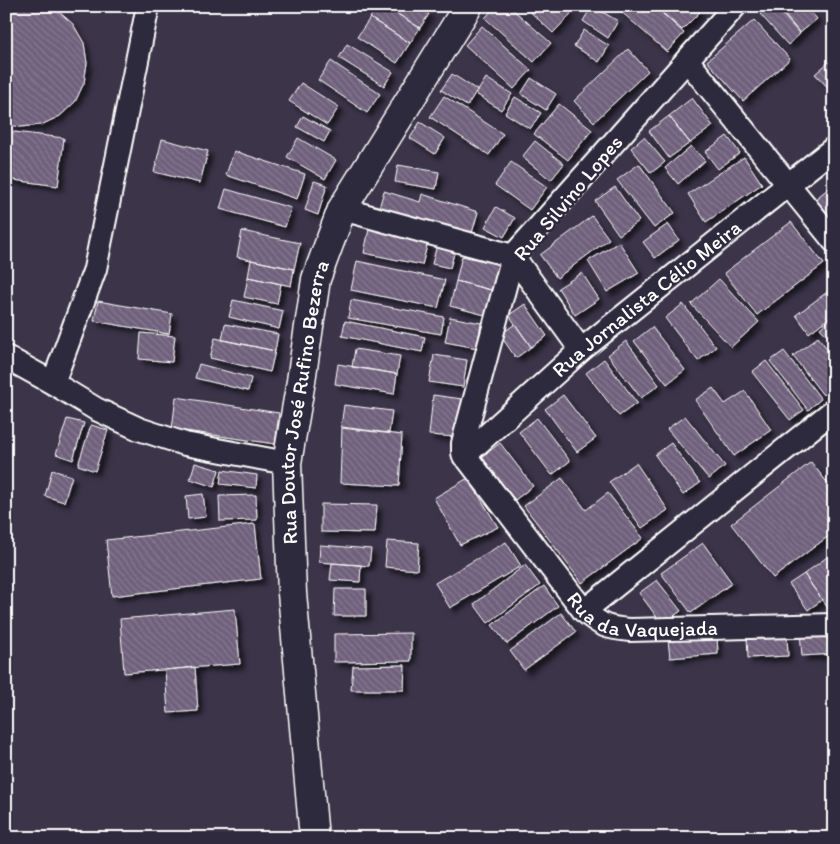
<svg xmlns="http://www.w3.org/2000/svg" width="840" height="844" viewBox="0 0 840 844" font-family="Itim,sans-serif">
	<defs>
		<pattern id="building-back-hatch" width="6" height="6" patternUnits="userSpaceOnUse" patternTransform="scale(1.25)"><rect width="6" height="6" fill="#70617c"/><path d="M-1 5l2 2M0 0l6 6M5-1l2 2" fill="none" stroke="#857990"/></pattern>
		<filter id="shadow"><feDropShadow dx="4.5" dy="4.5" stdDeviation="2.5" flood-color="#0009"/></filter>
	</defs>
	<rect width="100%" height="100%" fill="#3c354a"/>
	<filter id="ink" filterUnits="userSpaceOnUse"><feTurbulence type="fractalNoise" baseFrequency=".02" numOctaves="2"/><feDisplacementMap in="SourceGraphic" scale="10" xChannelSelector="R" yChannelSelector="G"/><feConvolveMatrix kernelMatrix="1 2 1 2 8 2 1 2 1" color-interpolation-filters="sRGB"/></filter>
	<g filter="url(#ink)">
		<path fill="url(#building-back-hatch)" stroke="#fff" filter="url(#shadow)" d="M6,6H47L58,11L73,24L84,43L87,63L84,83L75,102L60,116L41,125L20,127L6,124Z
			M377,6H385L420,28L410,43L370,18Z
			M385,6H417L429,14L420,28Z
			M496,6H509L551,43L534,62L485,18Z
			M524,6H562L571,14L553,33Z
			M592,6L618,21L608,38L583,21Z
			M619,6H654L684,33L667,52L617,8Z
			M655,6H694L700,12L682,30Z
			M769,6H775L800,34L788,45L760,14Z
			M777,6H806L817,19L800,33Z
			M370,18L410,43L397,63L357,37Z
			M754,20L790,59L743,101L707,61Z
			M482,26L531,70L514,89L465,45Z
			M584,30L609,46L599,62L574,46Z
			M347,44L393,72L384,86L339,58Z
			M628,49L648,71L594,122L574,101Z
			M331,61L380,94L367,113L318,80Z
			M830,61L834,65V94L815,74Z
			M452,74L477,90L467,106L441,90Z
			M486,78L512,94L501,110L476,94Z
			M531,78L556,94L546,110L521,94Z
			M301,83L339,107L327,125L289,101Z
			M444,96L503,134L489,155L430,117Z
			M515,97L541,113L530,129L505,113Z
			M692,98L713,126L690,143L669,116Z
			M559,104L592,130L568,160L534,134Z
			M303,116L330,131L324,142L297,127Z
			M669,116L690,143L669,158L649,131Z
			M420,122L445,138L435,154L410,138Z
			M6,131L64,138L58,186L6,179Z
			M727,136L740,153L718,169L705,152Z
			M644,137L665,162L651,173L631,148Z
			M298,138L336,160L325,179L287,157Z
			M162,139L208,151L200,183L154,172Z
			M535,141L564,164L551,180L522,157Z
			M691,146L705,161L678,184L665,168Z
			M234,151L305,174L297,199L226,175Z
			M744,157L762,184L706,222L688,194Z
			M511,162L547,187L530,210L495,185Z
			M639,164L675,213L654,228L617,180Z
			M398,165L439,172L436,189L395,182Z
			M314,181L327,185L318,215L305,210Z
			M834,184V225L814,200Z
			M615,187L639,221L619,235L595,201Z
			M226,189L291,208L285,227L220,209Z
			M384,191L420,202L422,194L478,212L470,240L378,211Z
			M496,207L515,218L504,237L485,227Z
			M592,216L609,239L557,278L540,255Z
			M791,222L824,264L757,315L724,273Z
			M668,224L679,240L655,258L643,242Z
			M369,229L428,242L422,265L364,253Z
			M242,231L300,243L294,269L237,257Z
			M619,242L639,273L607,292L588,261Z
			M437,245L455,250L450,268L432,264Z
			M462,256L501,265L495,291L456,281Z
			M251,260L294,269L291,286L248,277Z
			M357,261L445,280L438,308L351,290Z
			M582,273L599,299L575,315L558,288Z
			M248,277L281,284L277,304L244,297Z
			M719,279L759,322L731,347L691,304Z
			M456,281L495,291L489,316L450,306Z
			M834,287V314L809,333L796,315Z
			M233,300L283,311L279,329L229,317Z
			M351,300L444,317L441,334L348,318Z
			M98,301L172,314L169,334L94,321Z
			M525,304L547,336L531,347L509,315Z
			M683,304L716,347L698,361L665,318Z
			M834,316V343L820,328Z
			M450,317L481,323L477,348L445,342Z
			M345,321L425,337L422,352L342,336Z
			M225,324L278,334L275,351L222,340Z
			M515,324L531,347L516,358L500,335Z
			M652,327L685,370L667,384L634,341Z
			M141,333L175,336L172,362L139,359Z
			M818,337L834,358V387L823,395L793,356Z
			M215,338L275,351L270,372L210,358Z
			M626,341L659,385L641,398L608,355Z
			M355,349L400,356L397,374L352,367Z
			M784,351L821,399L808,410L770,361Z
			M434,355L467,360L463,387L429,382Z
			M604,359L637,403L619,416L586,373Z
			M766,361L804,410L790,420L752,372Z
			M199,364L251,378L248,391L195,378Z
			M338,364L397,374L394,394L335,384Z
			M713,388L725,404L745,391L771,430L734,456L695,400Z
			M433,395L462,399L456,437L429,435Z
			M563,395L596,438L577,452L545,409Z
			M176,397L279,413L275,444L172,429Z
			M344,405L392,411L389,433L341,427Z
			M685,416L725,466L709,479L667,429Z
			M537,418L570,461L552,475L519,432Z
			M67,419L84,423L73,460L56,454Z
			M91,425L108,430L95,471L78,465Z
			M342,428L402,435L399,486L340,483Z
			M834,442V455L828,447Z
			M500,443L533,486L515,500L482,457Z
			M671,443L700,483L683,495L655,455Z
			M811,462L834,491V532L773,578L731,524Z
			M195,463L219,470L214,487L190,479Z
			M636,463L668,510L642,528L609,482Z
			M52,470L72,476L64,502L45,496Z
			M222,470L257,475L256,488L220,484Z
			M468,478L498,527L460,545L434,498Z
			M562,478L586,510L608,493L643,538L582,583L524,506Z
			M203,494L206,517L188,519L186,496Z
			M256,495L257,520L220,521L219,496Z
			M321,504L377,505L375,533L321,532Z
			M255,524L261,579L112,596L106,540Z
			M387,541L419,543L417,570L385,567Z
			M506,542L521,566L450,608L435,583Z
			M703,543L732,583L691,613L661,573Z
			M320,545L371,549L369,566L319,562Z
			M834,552V609L830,611L804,574Z
			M332,563L361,565L360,582L330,580Z
			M525,565L540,585L488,623L474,604Z
			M804,574L822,600L808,610L789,584Z
			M657,580L681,611L662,624L639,593Z
			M544,586L558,606L507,644L492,625Z
			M335,589H366V616H334Z
			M235,609L240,664L124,673L120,619Z
			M561,613L576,632L524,670L510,651Z
			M834,630V654L802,656L800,632Z
			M411,633V661L334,662V634Z
			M787,634L788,656L748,658L747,636Z
			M717,636L718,654L670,658L668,640Z
			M405,665L404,690H351L353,666Z
			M195,667L198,711L168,713L165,670Z"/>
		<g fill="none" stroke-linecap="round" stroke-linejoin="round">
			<g stroke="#fff" stroke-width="26">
				<g id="minor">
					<path id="s1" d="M735,6L513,256L463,443V453L584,611C602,626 606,628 630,630L834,625"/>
					<path d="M687,60L834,241"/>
					<path d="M342,209L513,256L581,350"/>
					<path d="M6,357L53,383L96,409L139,429L185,444L287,463"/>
					<path d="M53,383L95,269L148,6"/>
					<path id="s2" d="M464,456L581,350L834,148"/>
					<path d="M584,611L834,410"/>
				</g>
			</g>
			<g stroke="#fff" stroke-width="31">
				<g id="secondary">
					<path id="s3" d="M314,838L292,593L287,463L301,381L316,279L342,209L468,6"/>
				</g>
			</g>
			<use href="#minor" stroke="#2f2a3d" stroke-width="22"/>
			<use href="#secondary" stroke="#2f2a3d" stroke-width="28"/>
		</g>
	</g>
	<g text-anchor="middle" stroke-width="5" stroke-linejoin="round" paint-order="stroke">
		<g font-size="21" fill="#fff" stroke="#2f2a3d">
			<text transform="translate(568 198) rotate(-50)" y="7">Rua Silvino Lopes</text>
			<text dy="7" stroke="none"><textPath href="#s2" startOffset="241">Rua Jornalista Célio Meira</textPath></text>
			<text dy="7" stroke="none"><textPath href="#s3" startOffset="438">Rua Doutor José Rufino Bezerra</textPath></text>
			<text dy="7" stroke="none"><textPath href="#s1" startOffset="796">Rua da Vaquejada</textPath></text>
		</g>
	</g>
	<rect width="840" height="844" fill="none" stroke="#2f2a3d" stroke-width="25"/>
	<rect x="12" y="12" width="815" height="819" fill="none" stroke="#fff" stroke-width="2" filter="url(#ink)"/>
</svg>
